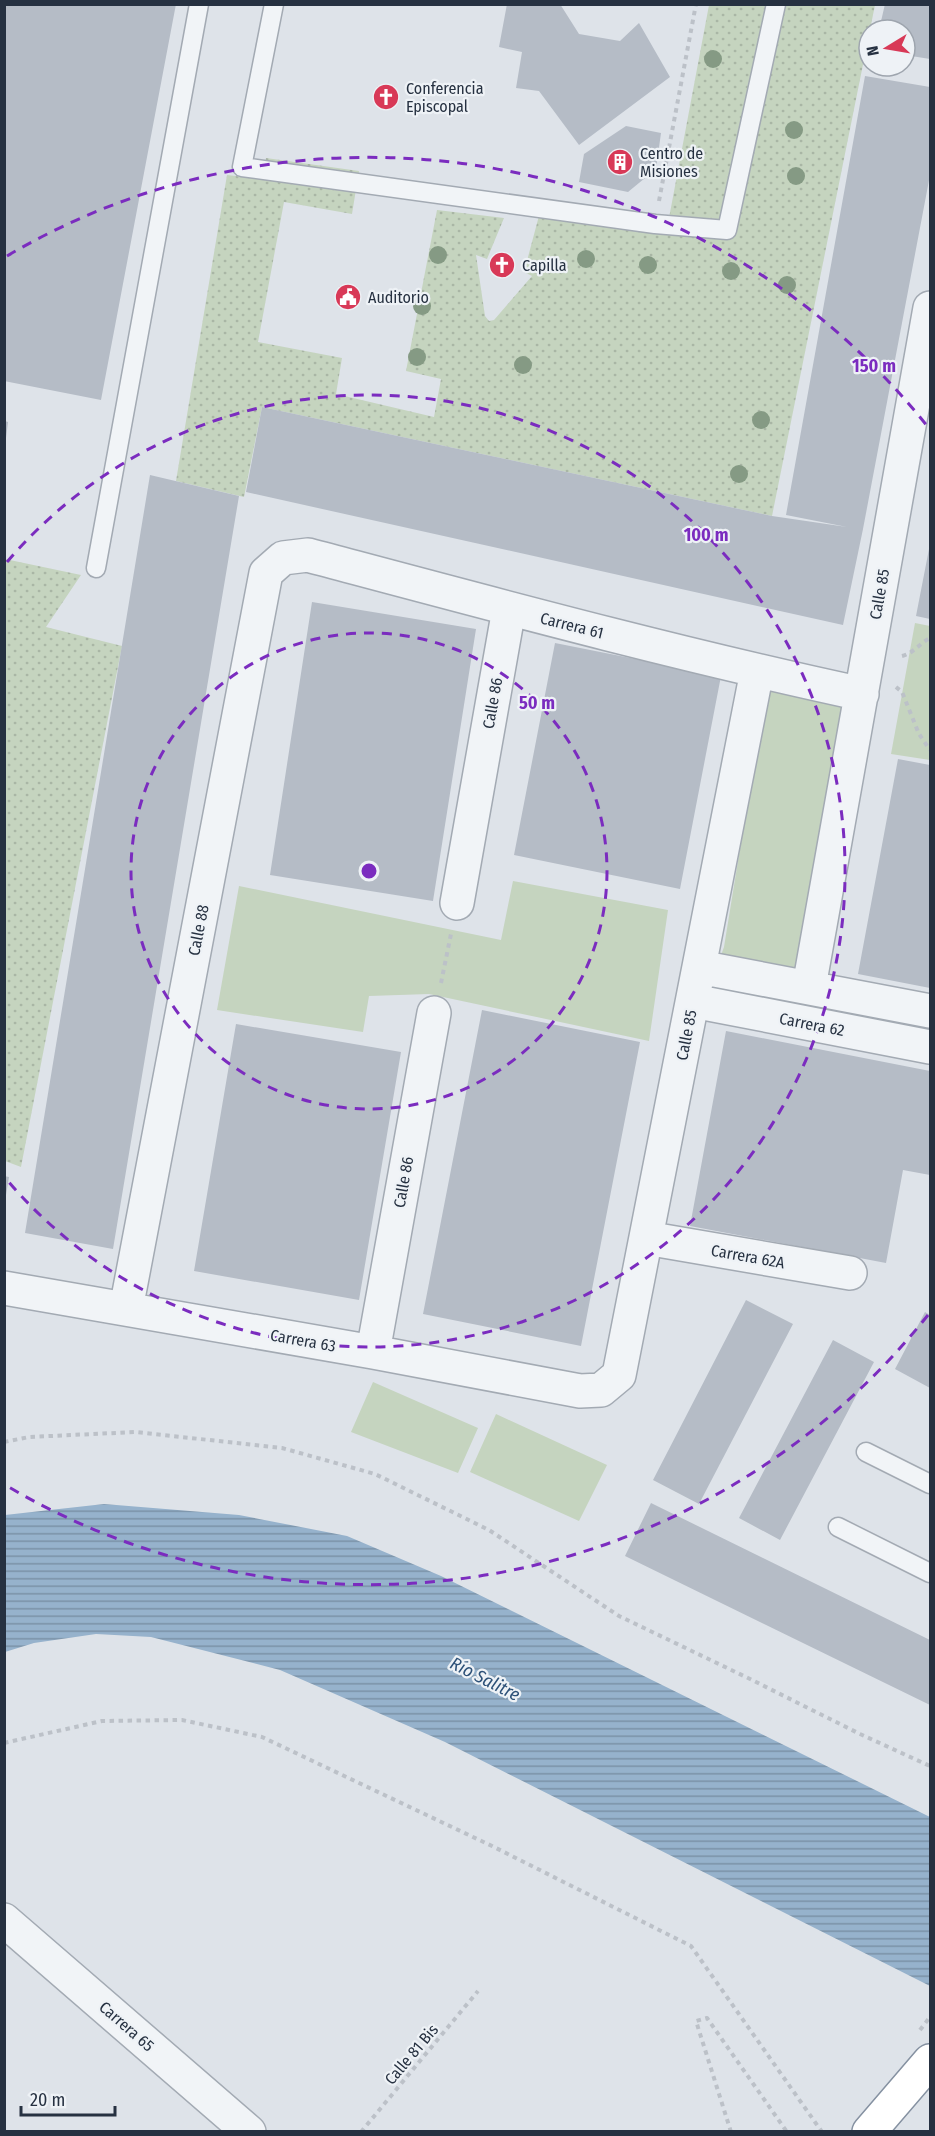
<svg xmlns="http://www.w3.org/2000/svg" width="935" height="2136" viewBox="0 0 935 2136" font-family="'Fira Sans Condensed',sans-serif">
	<defs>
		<pattern id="grass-dots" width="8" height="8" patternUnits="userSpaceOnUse" patternTransform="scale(1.5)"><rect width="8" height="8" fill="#c5d4bf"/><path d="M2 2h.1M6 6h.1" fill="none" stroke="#a9b6a5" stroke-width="1.8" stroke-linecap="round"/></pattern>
		<pattern id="water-rules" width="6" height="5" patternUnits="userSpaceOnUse" patternTransform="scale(1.5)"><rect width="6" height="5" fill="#96b2cc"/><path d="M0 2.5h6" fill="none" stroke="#7a91a7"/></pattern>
	</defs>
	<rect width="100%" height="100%" fill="#dee3e9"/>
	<path fill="url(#grass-dots)" d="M709,5H875L772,516L262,407L244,497L176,481L227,175L262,179L266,158L359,171L352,214L284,202L258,342L342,358L336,394L434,417L441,379L406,371L437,210L504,218L487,259L476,255L485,316L489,321L494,320L532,276L524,272L540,212L666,234Z
		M5,559L81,575L46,627L122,646L21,1167L5,1161Z"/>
	<path fill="#c5d4bf" d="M915,623L930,626V760L891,754Z
		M766,689L844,705L800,972L720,958L724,947Z
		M513,881L668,910L649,1041L429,994L369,996L363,1032L217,1010L239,886L501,940Z
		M373,1382L478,1428L458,1473L351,1432Z
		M496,1414L607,1465L579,1521L470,1472Z"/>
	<path fill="url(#water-rules)" d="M104,1504L239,1515L347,1536L441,1576L930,1817V1986L445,1742L280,1670L151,1637L96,1634L34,1643L5,1652V1515Z"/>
	<path fill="#b5bcc6" d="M4,4H176L101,400L4,381Z
		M507,4H560L579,34L620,41L639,23L670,77L579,145L539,91L516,88L522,52L499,47Z
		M885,4H930V59L905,55V30H879Z
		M865,76L930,87V175L863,529L843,625L246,492L262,407L772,516L847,527L786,515Z
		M626,126L661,133L656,169L628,192L579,182L584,154Z
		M5,421L8,422L6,438H5Z
		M150,475L239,496L113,1249L25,1233Z
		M929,549H930V619L916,616Z
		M312,602L476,629L433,901L270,875Z
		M555,643L721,676L680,889L514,855Z
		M898,759L930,765V988L858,974Z
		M482,1010L640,1042L581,1346L423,1314Z
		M236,1024L401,1052L359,1300L194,1271Z
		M726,1031L930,1071V1175L903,1170L886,1263L690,1226Z
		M4,1176L9,1177L6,1195H4Z
		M746,1300L793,1324L699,1504L653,1480Z
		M925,1312L930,1315V1388L895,1369Z
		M833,1340L874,1362L780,1540L739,1518Z
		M651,1503L930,1640V1705L625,1556Z"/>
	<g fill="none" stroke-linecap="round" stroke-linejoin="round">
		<g stroke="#a3aab3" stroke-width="21">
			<path id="service" d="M274,4L242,167L655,224L727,230L776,4
				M96,568L199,4
				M866,1452L930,1484
				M838,1527L930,1573"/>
		</g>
		<g stroke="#a3aab3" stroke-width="36">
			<path id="minor" d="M457,903L509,609
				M699,967L930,1011
				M809,987L930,308
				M693,1001L930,1047
				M646,1238L850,1273
				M4,1288L373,1352L580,1391L601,1390L619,1375L757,671
				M126,1309L266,573L283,558L308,555C492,604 676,654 862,694
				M373,1352L434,1013
				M4,1920L249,2132"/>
		</g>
		<g stroke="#8591a1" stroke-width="36">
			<path id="trunk" d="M869,2132L930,2061"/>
		</g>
		<path stroke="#bcc1c8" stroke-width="4" stroke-dasharray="4.5 4.5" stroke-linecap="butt" d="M659,201L696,4
			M902,656C914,653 920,643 930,638
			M896,687L902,692L919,734L930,750
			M441,983L451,934
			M4,1442L29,1437L136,1432L282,1448L375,1474L489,1530L619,1616L750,1679L860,1734L930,1766
			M4,1743L102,1721L182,1720L262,1737L492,1846L691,1946L822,2132
			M920,2030L930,2017
			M361,2132L478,1991
			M731,2132L696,2021L707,2018L787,2132"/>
		<use href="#service" stroke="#f1f4f7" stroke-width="18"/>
		<use href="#minor" stroke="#f1f4f7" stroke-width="33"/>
		<use href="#trunk" stroke="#fff" stroke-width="33"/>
	</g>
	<g fill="#859a84">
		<circle cx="713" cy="59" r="9"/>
		<circle cx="794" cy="130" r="9"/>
		<circle cx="796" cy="176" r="9"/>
		<circle cx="438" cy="255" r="9"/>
		<circle cx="586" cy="259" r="9"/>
		<circle cx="648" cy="265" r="9"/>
		<circle cx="731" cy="271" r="9"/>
		<circle cx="787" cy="285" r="9"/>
		<circle cx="422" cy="306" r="9"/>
		<circle cx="417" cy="357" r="9"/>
		<circle cx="523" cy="365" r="9"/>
		<circle cx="761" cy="420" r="9"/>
		<circle cx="739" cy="474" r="9"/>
	</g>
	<g fill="none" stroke="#7b2cbf" stroke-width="3" stroke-dasharray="10 8">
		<circle cx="369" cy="871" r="238"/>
		<path d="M7 562A476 476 0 1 1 7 1180"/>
		<path d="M928 1315A714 714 0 0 1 7 1486M7 256A714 714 0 0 1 928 427"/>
	</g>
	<defs>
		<g id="church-disc" transform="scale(1.35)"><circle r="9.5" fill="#d83957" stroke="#eef2f6"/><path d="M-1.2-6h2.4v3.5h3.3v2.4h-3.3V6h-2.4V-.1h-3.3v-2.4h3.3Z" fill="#fff"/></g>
		<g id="building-disc" transform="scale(1.35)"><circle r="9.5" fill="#d83957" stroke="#eef2f6"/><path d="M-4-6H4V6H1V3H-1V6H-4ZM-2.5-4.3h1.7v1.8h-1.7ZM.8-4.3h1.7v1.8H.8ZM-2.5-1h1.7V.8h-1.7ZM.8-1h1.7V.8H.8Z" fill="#fff"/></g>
		<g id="civic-disc" transform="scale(1.35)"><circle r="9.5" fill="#d83957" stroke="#eef2f6"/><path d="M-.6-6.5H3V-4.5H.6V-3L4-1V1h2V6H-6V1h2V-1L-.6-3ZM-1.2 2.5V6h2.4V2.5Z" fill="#fff"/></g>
	</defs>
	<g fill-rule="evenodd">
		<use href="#church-disc" x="386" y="97"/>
		<use href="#building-disc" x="620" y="162"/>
		<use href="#church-disc" x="502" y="265"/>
		<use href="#civic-disc" x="348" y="297"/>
	</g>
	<g text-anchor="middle" stroke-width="4.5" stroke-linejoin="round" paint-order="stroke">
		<g font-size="16" fill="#263141" stroke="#eef2f6" text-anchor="start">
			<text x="406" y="94">Conferencia<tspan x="406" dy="18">Episcopal</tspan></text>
			<text x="640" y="159">Centro de<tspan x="640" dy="18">Misiones</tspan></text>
			<text x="522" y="271">Capilla</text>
			<text x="368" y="303">Auditorio</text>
		</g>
		<g font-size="16" fill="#263141" stroke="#eef2f6">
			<text transform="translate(879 594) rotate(-80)" y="6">Calle 85</text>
			<text transform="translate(572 625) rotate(14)" y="6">Carrera 61</text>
			<text transform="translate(492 703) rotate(-80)" y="6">Calle 86</text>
			<text transform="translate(198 930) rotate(-79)" y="6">Calle 88</text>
			<text transform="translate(812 1024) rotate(11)" y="6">Carrera 62</text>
			<text transform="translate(686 1035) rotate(-79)" y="6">Calle 85</text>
			<text transform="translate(403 1182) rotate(-80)" y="6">Calle 86</text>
			<text transform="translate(748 1256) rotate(10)" y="6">Carrera 62A</text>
			<text transform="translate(303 1340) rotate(10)" y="6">Carrera 63</text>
			<text transform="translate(127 2026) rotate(41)" y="6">Carrera 65</text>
			<text transform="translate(411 2054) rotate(-50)" y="6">Calle 81 Bis</text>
		</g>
		<g font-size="18" font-style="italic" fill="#2d5178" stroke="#eef2f6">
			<text transform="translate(485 1679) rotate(27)" y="6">Río Salitre</text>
		</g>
	</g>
	<circle cx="369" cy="871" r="9" fill="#7b2cbf" stroke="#eef2f6" stroke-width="3"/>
	<g font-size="18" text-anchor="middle" font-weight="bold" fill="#7b2cbf" stroke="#eef2f6" stroke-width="4.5" stroke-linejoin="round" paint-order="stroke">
		<text x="874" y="372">150 m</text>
		<text x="706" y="541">100 m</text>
		<text x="537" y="709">50 m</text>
	</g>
	<rect width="935" height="2136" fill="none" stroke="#263141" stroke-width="12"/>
	<g transform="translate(887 48) rotate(259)"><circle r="28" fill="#eef2f6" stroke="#9ea5ae" stroke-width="1.5"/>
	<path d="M0-4.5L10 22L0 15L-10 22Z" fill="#d83957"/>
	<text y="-9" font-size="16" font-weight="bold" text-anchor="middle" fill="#263141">N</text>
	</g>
	<path d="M21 2106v9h94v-9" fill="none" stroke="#263141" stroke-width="3"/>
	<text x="30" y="2106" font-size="18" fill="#263141" stroke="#eef2f6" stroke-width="4.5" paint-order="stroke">20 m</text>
</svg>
